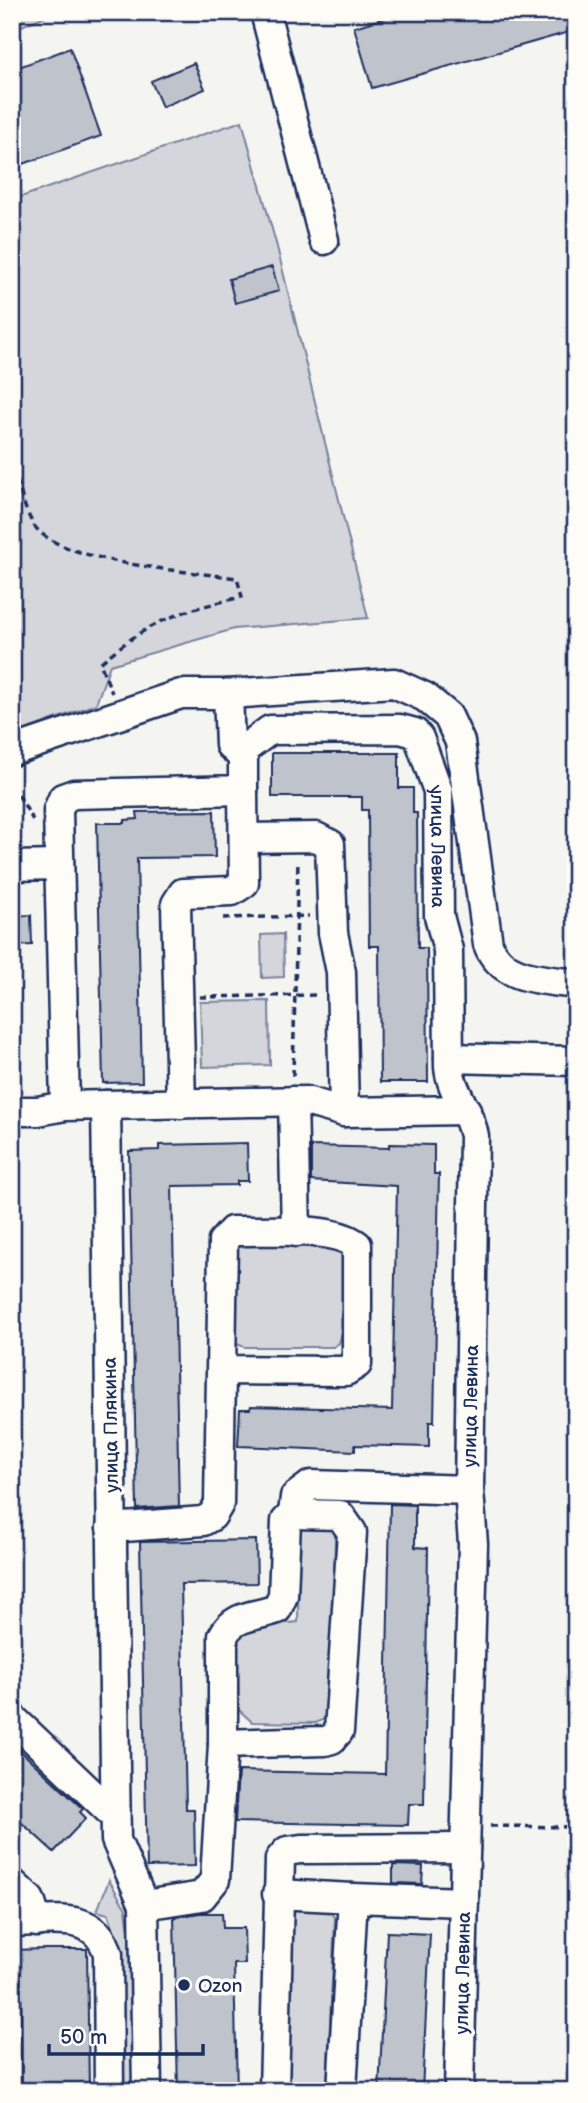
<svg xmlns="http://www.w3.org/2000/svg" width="588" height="2103" viewBox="0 0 588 2103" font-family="'Balsamiq Sans',sans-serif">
	<rect width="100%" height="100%" fill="#f4f4f1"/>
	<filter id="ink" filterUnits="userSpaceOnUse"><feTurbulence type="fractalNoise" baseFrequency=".0143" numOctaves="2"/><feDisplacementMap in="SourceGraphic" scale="14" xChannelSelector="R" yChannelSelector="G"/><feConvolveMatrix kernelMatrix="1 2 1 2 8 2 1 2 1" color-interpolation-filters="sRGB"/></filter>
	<g filter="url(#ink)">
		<path fill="#d4d6db" stroke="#78829c" stroke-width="2" d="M12,12H55L12,30Z
			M242,121L277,247L368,618L234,629L110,665L96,704L12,735V200Z
			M283,934L284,977L262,978L261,935Z
			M269,1001L270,1065L202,1067L200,1002Z
			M242,1243L329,1245C335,1247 339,1248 342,1254C348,1268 344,1328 339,1343L333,1347H244L237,1344L232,1335L236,1246Z
			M303,1526L332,1527L335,1533L332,1710L326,1718L316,1723L252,1722L239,1710L237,1635L246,1627L298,1622L299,1532Z
			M109,1880L126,1909L129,1931L133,2091H116L112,1925L108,1914L97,1911Z
			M324,1905L335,1918L327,2086L325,2091H289L287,2084V1909Z"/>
		<path fill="#bfc3cc" stroke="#1b2f5e" stroke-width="2" d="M406,12H576V30L372,88L354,27Z
			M70,48L101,136L12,168V75L18,73L16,68Z
			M194,63L205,89L162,107L151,81Z
			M272,267L279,291L235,303L229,279Z
			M272,753H399V788H413V813H417L418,948H427L428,1082H380L379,946H369L368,810H362V797H272Z
			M214,811L215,857L137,858L142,1082L103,1083L97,823H125V820L138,819L137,812Z
			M31,915L32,945L12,946V916Z
			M247,1143L248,1181H237V1185L172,1186L179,1506L137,1509L129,1151L159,1150V1145Z
			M389,1144L434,1145V1174H439L434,1422H429V1447L355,1445V1451L238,1446L240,1409H250L251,1406L392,1410L397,1186L311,1181V1146L389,1148Z
			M390,1504L415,1505V1547L428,1548L424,1804H409L408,1825L235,1822L238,1771L385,1774Z
			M256,1540L257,1583L181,1584L186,1809H194L195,1866L147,1867L140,1542Z
			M12,1743L83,1809L80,1812L86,1818L54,1852L12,1814Z
			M393,1865L423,1866L422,1884L393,1883Z
			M200,1913H222L223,1928H244L245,1964H234L237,2091H178L174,1917Z
			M387,1932L430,1934L422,2091H379Z
			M45,1949H87L89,2091H22L21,1991H12V1950Z"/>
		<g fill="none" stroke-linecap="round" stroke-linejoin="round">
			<g stroke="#1b2f5e" stroke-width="33">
				<g id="minor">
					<path d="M265,12L324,240"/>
					<path d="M12,751L181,694H228"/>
					<path d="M242,756L230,745L228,694L394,683L425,697L448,716L460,742L488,944C501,980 542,979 576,984"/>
					<path d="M244,838L316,837L330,844L333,933L341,972L344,1112"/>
					<path d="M12,866L59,865"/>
					<path d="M449,1058L576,1061"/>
					<path d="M293,1101L296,1232"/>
					<path d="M181,1104L176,904L183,893L232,891L244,883L243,790"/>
					<path d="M106,1105L306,1101L344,1112L466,1110"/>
					<path d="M12,1111H38L65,1106"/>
					<path d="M293,1514L340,1515L352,1532L339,1731L332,1739L325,1741L223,1744V1636C234,1614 256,1617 277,1609L283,1596L286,1521Z"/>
					<path d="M293,1514L295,1497L311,1485L469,1490"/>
					<path d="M111,1528L203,1521L212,1516L219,1504L223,1241L232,1231C265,1232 332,1225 357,1245V1364L346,1371L221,1370"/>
					<path d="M12,1718L115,1816"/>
					<path d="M12,1883L30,1900L37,1922"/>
					<path d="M277,1894L353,1898"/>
					<path d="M144,1905L202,1896L215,1880L223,1744"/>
					<path d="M12,1922C49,1922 96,1909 108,1954L109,2091"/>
					<path id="s1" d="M147,2091L144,1905L116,1840L106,1105L65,1106L58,810L63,798L74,794L243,790V750L270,730L400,729L415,733L419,738L438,791L439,916L448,950L449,1067C451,1092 470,1111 474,1136L469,1490L473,1544L459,2091"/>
					<path d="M274,2091L280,1859L287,1851L301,1849L465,1848"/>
					<path d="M342,2091L353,1898L464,1902"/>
				</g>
			</g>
			<path stroke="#1b2f5e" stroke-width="3.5" stroke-dasharray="7 5" stroke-linecap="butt" d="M12,457C17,479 22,505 33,524C58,564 190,571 237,578L242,597C179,611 151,620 100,663L112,693
				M12,784L33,820
				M223,918L309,916
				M200,997L318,995
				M293,1076L298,860
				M490,1826L576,1827"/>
			<use href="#minor" stroke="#fdfcf7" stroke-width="28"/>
		</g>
	</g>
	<circle fill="#1b2f5e" stroke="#fdfcf7" stroke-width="2.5" cx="184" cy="1985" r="7"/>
	<g text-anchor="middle" stroke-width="7" stroke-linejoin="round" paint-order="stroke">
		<g font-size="19" fill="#1b2f5e" stroke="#fdfcf7">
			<text dy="7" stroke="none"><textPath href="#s1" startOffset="1860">улица Левина</textPath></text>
			<text transform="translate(470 1406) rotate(-89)" y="7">улица Левина</text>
			<text transform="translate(110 1425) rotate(-91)" y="7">улица Плякина</text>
			<text transform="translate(462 1973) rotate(-89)" y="7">улица Левина</text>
		</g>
		<g font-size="19" fill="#1b2f5e" stroke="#fdfcf7" text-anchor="start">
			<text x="198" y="1992">Ozon</text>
		</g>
	</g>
	<rect width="588" height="2103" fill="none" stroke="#fdfcf7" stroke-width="42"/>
	<rect x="21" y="21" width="546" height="2061" fill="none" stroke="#1b2f5e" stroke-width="2.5" filter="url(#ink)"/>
	<path d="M49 2044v10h154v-10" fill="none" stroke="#1b2f5e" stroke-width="3.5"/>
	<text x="60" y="2044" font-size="21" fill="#1b2f5e" stroke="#fdfcf7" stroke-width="5" paint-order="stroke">50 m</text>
</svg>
